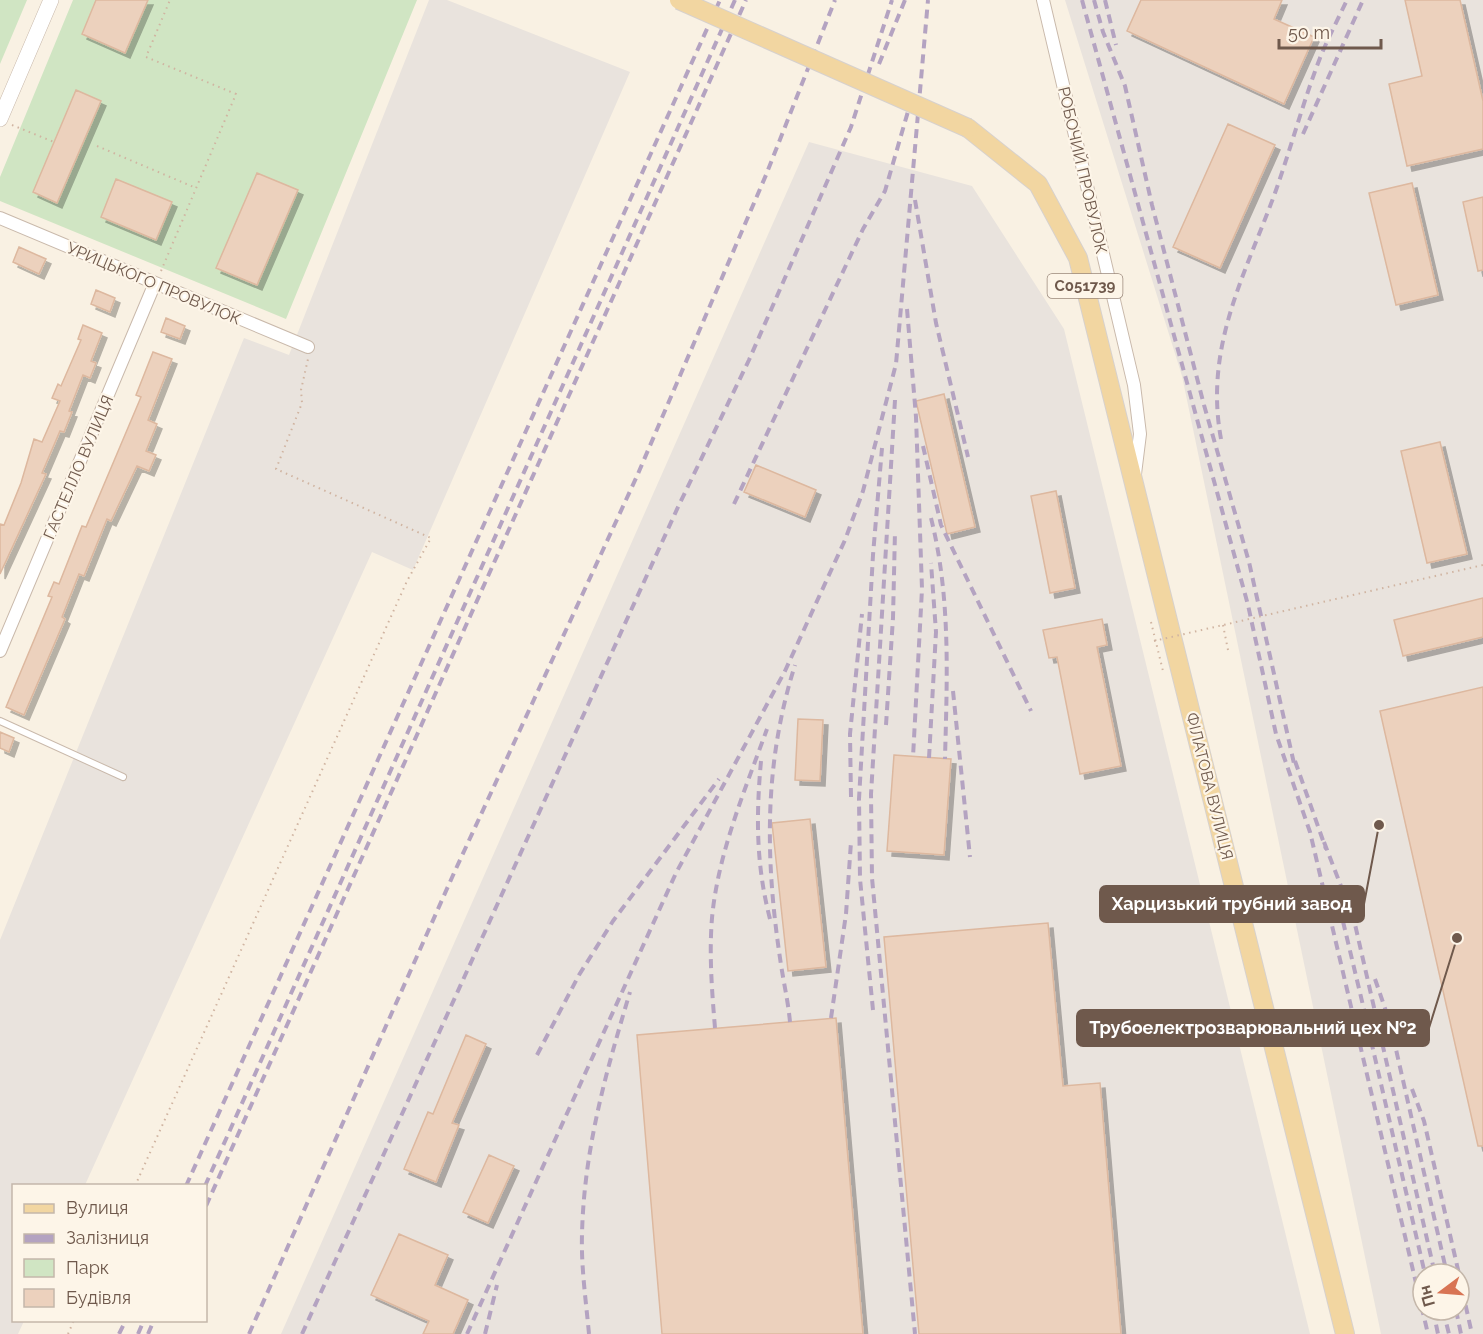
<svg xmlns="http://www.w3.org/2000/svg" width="1483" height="1334" viewBox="0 0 1483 1334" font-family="Raleway,sans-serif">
	<defs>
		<filter id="shadow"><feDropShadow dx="5" dy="5" stdDeviation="0" flood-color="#0004"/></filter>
	</defs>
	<rect width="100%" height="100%" fill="#f9f1e3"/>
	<path fill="#e9e3dd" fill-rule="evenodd" d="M429,0H447L630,72L413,570L372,552L85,1185L14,1186V1320L24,1321L18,1334H0V940L244,338L289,355Z
		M1065,0H1483V1334H1381L1182,376ZM1423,1274H1459V1310H1423Z
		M809,142L972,186L1064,329L1310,1334H281Z"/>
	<path fill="#d0e5c3" d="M0,0H27L0,64Z
		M73,0H417L286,319L0,201V177Z"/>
	<path fill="#ecd1bd" stroke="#ddb89f" stroke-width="1.5" filter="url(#shadow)" d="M96,0H148L125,53L82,34Z
		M1141,0H1282L1274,19L1314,37L1284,104L1127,31Z
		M1405,0H1460L1483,101V149L1407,166L1389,84L1422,76Z
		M76,90L101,101L57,203L33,192Z
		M1228,124L1275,145L1220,268L1173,247Z
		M257,173L298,190L257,285L216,268Z
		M116,179L172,202L156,240L101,217Z
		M1412,183L1438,295L1396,305L1369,193Z
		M1483,197V270L1478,271L1463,202Z
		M19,247L46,259L39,274L13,262Z
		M96,290L115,298L110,312L91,304Z
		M166,318L185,326L180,339L161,332Z
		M83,325L102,333L91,361L96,363L90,378L83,375L69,411L72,412L64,432L60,431L42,473L46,474L0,574V524L4,525L21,483L34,439L42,442L60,401L52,398L58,384L61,386L81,340L78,339Z
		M153,352L172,359L148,420L157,424L146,451L156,455L149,471L137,466L111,521L107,519L84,576L79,574L62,617L65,619L24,715L6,707L52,597L48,596L54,582L59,584L82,526L86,527L141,397L136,395Z
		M944,394L975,527L947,534L916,401Z
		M1440,442L1467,554L1427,563L1401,451Z
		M756,465L816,490L805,517L744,492Z
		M1056,491L1075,588L1050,593L1031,496Z
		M1483,598V637L1403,656L1394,620Z
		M1102,619L1107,645L1097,647L1121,766L1080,774L1057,657L1049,658L1043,630Z
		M1483,687V1146H1478L1380,711Z
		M798,719L823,720L820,781L795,780Z
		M0,732L14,738L9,752L0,748Z
		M894,755L951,759L944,855L887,851Z
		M810,819L826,967L788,971L772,823Z
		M1048,923L1063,1086L1100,1083L1121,1334H919L884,937Z
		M836,1018L863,1334H662L637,1035Z
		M466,1035L486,1044L452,1123L459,1125L436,1182L404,1169L428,1112L433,1114Z
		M489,1155L514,1166L488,1223L463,1212Z
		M399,1234L448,1255L435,1285L468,1300L453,1334H423L429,1321L371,1295Z"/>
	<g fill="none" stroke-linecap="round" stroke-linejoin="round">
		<g stroke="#c9b9ab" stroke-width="8">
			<path id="service" d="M0,721L123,777"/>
		</g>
		<g stroke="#c9b9ab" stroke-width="14">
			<path id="minor" d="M1043,0L1134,385L1140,434L1135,474
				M0,218L308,347
				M0,651L155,283"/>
		</g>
		<g stroke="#c9b9ab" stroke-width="16">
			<path id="tertiary" d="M0,119L51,0"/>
		</g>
		<g stroke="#d7d1cd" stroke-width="20">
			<path id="primary" d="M968,128L1038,184L1078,258L1345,1334"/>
		</g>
		<path stroke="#d0b4a1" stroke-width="2" stroke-dasharray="1.5 4.5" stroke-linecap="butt" d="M12,125L54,142
			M97,146L196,188
			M161,271L236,94L146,57L170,0
			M1151,622L1163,671
			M1223,625L1228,650
			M135,1186L407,581L431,538L276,469L302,403L301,390L308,359
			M68,1334L74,1320"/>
		<use href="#service" stroke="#fff" stroke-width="6"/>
		<use href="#minor" stroke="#fff" stroke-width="12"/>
		<use href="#tertiary" stroke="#fff" stroke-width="15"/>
		<use href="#primary" stroke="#f2d6a1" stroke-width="18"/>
		<path stroke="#b4a3c1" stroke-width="4" stroke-dasharray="9 6" stroke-linecap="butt" d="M1082,0L1248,605L1276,734L1310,832L1428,1334
			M1094,0L1103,32L1125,86L1152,205L1204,405L1249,562L1295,768
			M1105,0L1116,45
			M879,64L905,0
			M1303,134L1363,0
			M915,200L936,323L968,457
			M907,309L916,417L922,589L913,757
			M895,400L871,794L872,878L915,1334
			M1221,439C1204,347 1245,275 1275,193C1291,148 1303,102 1320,58C1328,38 1338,19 1347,0
			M923,446L941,525L1031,711
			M734,504L863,229L885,191L911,101
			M931,518C951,598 947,678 945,759
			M953,691L970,857
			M886,725L893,618L895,531
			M929,758L936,632L931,563
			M761,761C756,816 756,865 770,919
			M1295,761L1326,849
			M851,797L850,734L862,614
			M1324,842L1354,920L1435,1274
			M1336,892L1366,1018
			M1375,979L1390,1023L1447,1274
			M873,1010L860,879L859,799L873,555L882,448
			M1362,1012L1372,1045L1425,1274
			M831,1018L846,914L851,842
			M790,1022C788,1000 783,980 780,958C765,857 764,763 795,665
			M715,1028C712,992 709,955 712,918C718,853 745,790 767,729
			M537,1055L579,975L613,921L719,779
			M1412,1089L1424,1121L1459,1274
			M186,1186L720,0
			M205,1186L735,0
			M206,1206L746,0
			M1459,1276L1472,1334
			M1433,1310L1438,1334
			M1443,1310L1449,1334
			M1456,1310L1461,1334
			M119,1334L126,1320
			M138,1334L144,1320
			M148,1334L154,1320
			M249,1334L454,873L637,476L766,175L835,0
			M302,1334L678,507L749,360L851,127L892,0
			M467,1334L676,873L785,671L845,540L863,491L896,364L928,0
			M485,1334L497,1285
			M589,1334C586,1301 581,1267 582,1234C584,1149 606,1072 630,992"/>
		<g stroke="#d7d1cd" stroke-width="20" stroke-linecap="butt">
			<path id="primary-bridge" d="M679,0L968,128"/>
		</g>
		<path stroke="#d0b4a1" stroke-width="2" stroke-dasharray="1.5 4.5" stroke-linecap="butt" d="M1154,641L1483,565"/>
		<use href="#primary-bridge" stroke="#f2d6a1" stroke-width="18"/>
	</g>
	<g text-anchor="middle" stroke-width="4.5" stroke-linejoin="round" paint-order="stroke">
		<rect fill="#fdf5e8" stroke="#9a887b" stroke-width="1.5" x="1047.5" y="274" width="75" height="24" rx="4.5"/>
		<g font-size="15" font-weight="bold" fill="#6f594c">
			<text x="1085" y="291">С051739</text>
		</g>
		<g font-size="16" fill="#6f594c" stroke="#fdf5e8">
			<text transform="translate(1083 170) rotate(77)" y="6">РОБОЧИЙ ПРОВУЛОК</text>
			<text transform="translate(154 283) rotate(23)" y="6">УРИЦЬКОГО ПРОВУЛОК</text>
			<text transform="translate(78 467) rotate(-67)" y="6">ГАСТЕЛЛО ВУЛИЦЯ</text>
			<text transform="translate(1210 786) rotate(76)" y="6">ФІЛАТОВА ВУЛИЦЯ</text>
		</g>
	</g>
	<path fill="none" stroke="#6f594c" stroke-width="2" d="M1379 825L1364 904M1457 938L1429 1028"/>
	<g fill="#6f594c" stroke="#fdf5e8" stroke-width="2">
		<circle cx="1379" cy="825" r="6"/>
		<circle cx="1457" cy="938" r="6"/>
	</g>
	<g fill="#6f594c" stroke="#6f594c" stroke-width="2">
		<rect x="1100" y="886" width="264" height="36" rx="6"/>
		<rect x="1077" y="1010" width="352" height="36" rx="6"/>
	</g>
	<g font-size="18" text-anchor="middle" font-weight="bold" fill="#fff">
		<text x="1232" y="910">Харцизький трубний завод</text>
		<text x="1253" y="1034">Трубоелектрозварювальний цех №2</text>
	</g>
	<rect x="12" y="1184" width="195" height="138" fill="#fdf5e8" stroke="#c4b7aa" stroke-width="1.5"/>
	<rect x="24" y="1204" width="30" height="9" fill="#f2d6a1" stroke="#c4b7aa" stroke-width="1.5"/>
	<text x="66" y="1214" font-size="18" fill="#6f594c">Вулиця</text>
	<rect x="24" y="1234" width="30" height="9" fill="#b4a3c1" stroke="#c4b7aa" stroke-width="1.5"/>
	<text x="66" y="1244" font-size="18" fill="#6f594c">Залізниця</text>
	<rect x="24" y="1259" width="30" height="18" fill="#d0e5c3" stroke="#c4b7aa" stroke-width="1.5"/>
	<text x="66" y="1274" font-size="18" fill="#6f594c">Парк</text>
	<rect x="24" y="1289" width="30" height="18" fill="#ecd1bd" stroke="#c4b7aa" stroke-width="1.5"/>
	<text x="66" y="1304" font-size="18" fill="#6f594c">Будівля</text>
	<g transform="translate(1441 1292) rotate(254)"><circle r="28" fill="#fdf5e8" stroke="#c4b7aa" stroke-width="1.5"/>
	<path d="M0-4.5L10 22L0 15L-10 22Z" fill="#d87454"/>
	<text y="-9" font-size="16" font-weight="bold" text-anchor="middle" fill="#6f594c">Пн</text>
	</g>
	<path d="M1279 39v9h102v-9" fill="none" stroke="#6f594c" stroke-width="3"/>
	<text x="1288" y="39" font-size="18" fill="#6f594c" stroke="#fdf5e8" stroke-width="4.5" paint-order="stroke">50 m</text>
</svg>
